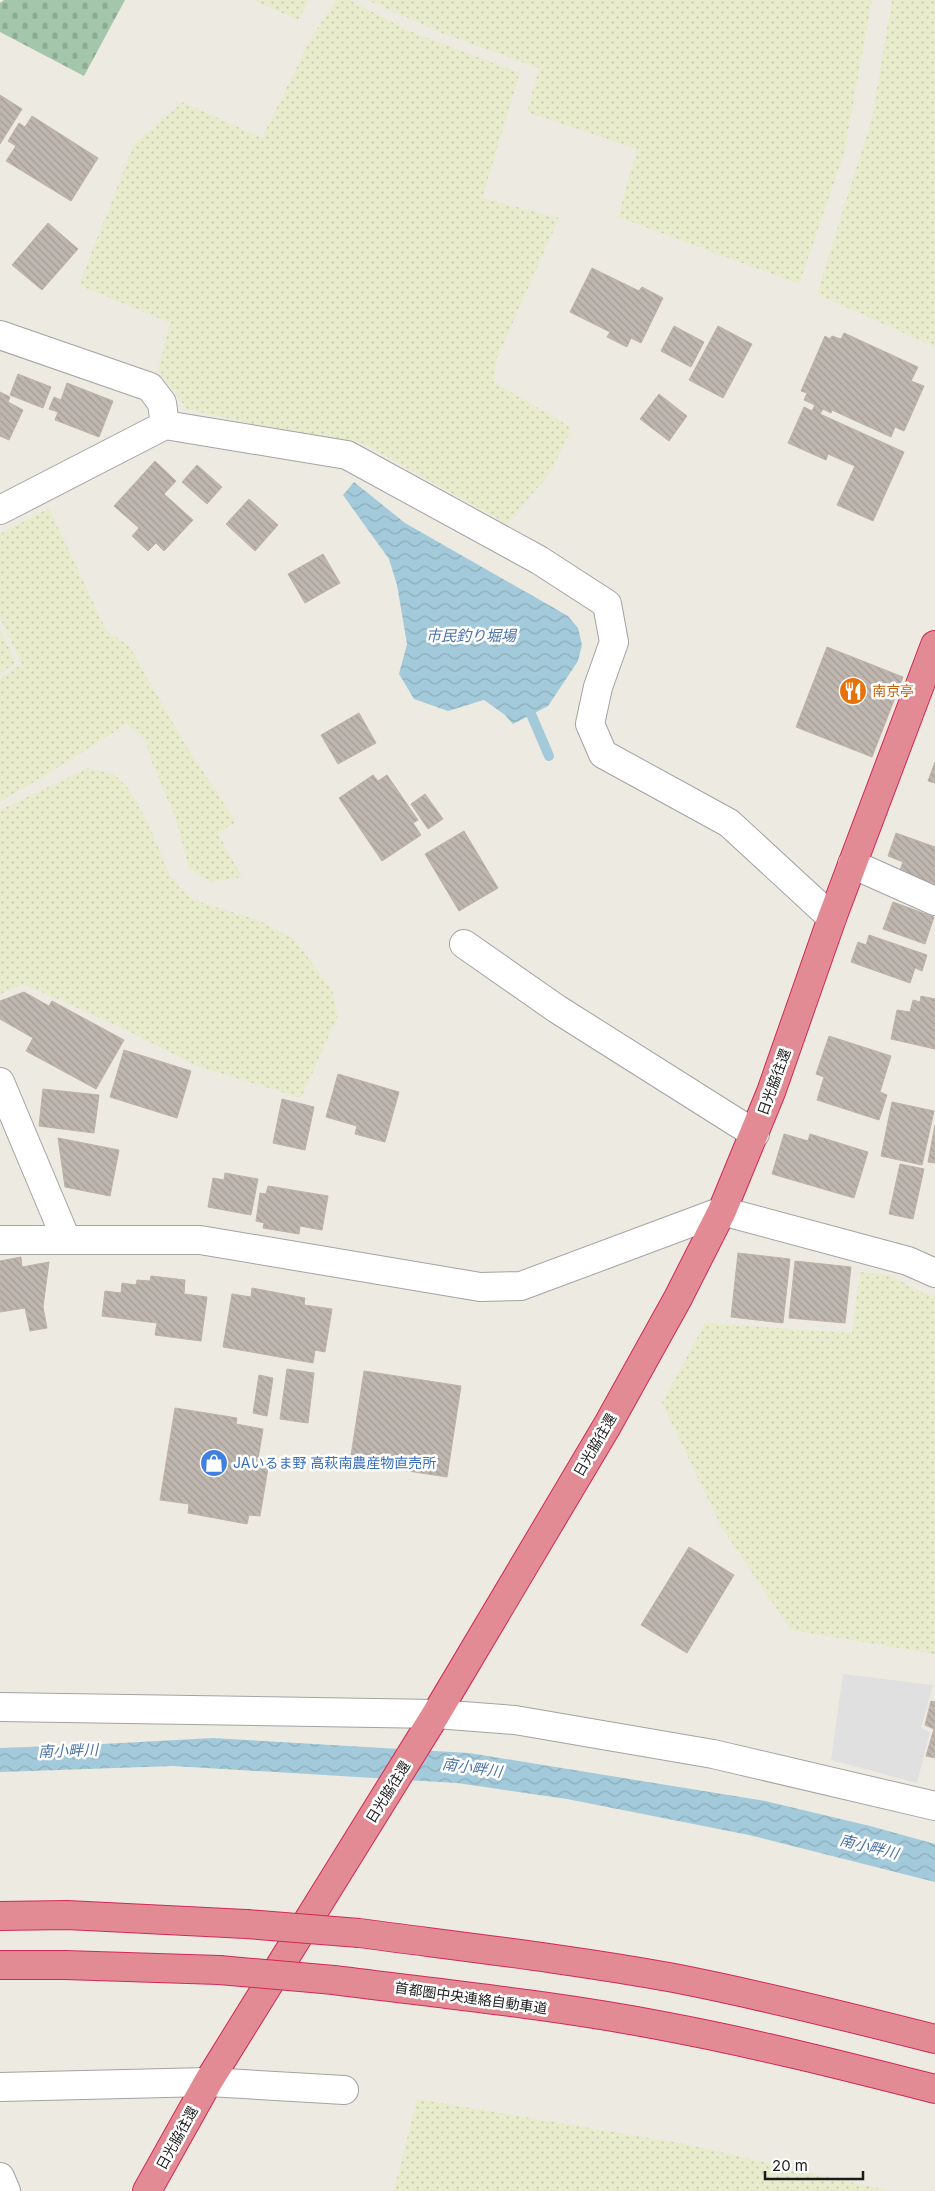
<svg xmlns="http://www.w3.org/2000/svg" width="935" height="2191" viewBox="0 0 935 2191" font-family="Inter,'Noto Sans JP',sans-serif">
	<defs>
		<pattern id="farmland-dots" width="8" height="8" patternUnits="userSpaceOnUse" patternTransform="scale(1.25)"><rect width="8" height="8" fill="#e8eccd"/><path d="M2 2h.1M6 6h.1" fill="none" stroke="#c6caaf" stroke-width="1.8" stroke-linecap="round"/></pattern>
		<pattern id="cemetery-stones" width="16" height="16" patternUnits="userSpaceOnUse" patternTransform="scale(1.25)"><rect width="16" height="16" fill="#a4c6ab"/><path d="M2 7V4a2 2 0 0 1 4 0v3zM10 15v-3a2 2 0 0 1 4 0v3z" fill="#8daa93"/></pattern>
		<pattern id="water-waves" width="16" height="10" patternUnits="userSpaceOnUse" patternTransform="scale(1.25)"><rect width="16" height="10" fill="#a3cada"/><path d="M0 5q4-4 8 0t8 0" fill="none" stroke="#8cadba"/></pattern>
		<pattern id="building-back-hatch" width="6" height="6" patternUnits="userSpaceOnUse" patternTransform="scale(1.25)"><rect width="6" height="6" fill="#beb6af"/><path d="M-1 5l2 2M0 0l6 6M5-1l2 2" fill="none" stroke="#a39c96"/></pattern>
	</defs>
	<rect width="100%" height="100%" fill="#edeae2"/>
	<path fill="url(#farmland-dots)" d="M253,0H309L298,20Z
		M336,0H349L414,33L520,73L482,198L559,218L497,358L494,382L572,428L550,473L507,524L362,443L252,424L187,409L158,371L170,323L79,285L134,144L183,102L262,138L311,38Z
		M367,0H872L844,154L799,284L618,217L637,149L527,112L539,68L444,34Z
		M892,0H935V347L817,294L872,118Z
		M49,508L106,630L129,646L185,744L236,822L218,833L242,877L211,882L189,868L175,817L153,765L146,741L127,724L36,781L0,801V678L22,664L0,618V534Z
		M0,629L16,663L0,673Z
		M88,768L114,774L129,789L149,825L170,876L191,899L260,921L295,940L332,990L338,1016L301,1098L197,1066L124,1029L24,984L0,994V810Z
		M860,1272L890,1275L923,1293L935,1296V1654L791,1630L722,1528L662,1403L705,1323L852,1333Z
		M417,2099L685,2144L890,2191H394Z"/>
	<path fill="url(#cemetery-stones)" d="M4,0H125L84,76L0,32V3Z"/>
	<path fill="#e0e0e0" d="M843,1674L933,1685L921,1728L930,1732L917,1783L831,1760Z"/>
	<path fill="url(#water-waves)" d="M354,482L405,523L568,616L578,628L582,645L578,661L548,706L513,724L505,715L484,700L448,711L414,699L399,674L407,644L397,585L389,559L343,495Z
		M213,1738L469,1753L765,1801L870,1826L935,1844V1882L749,1835L567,1799L457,1783L173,1766L0,1772V1748L103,1744Z"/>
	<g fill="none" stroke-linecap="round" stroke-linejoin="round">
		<path stroke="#a3cada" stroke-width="10" d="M531,714L549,756"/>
	</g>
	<path fill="url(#building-back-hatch)" stroke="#beb2a5" d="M0,95L22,109L0,144Z
		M32,116L98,158L71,201L6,161L16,146L8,141L19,123L25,127Z
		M48,223L78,249L42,290L12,265Z
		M592,268L639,291L642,287L663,298L641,343L631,338L627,347L607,337L610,332L570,312Z
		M674,326L704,342L691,367L661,351Z
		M718,326L752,344L723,398L689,380Z
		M844,333L918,367L911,381L924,386L904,431L895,427L891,437L832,410L831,413L823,409L820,414L904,452L873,521L837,505L855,466L828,454L826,460L788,443L804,407L812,411L815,405L804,400L807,393L801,391L825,336L830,339L832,336L841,339Z
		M18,374L51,387L43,408L10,395Z
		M67,383L113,401L99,437L55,420L58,412L49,409L54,397L61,400Z
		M0,392L10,397L8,402L23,410L9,440L0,436Z
		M659,394L687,416L669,441L640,419Z
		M155,461L176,481L164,494L193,520L164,551L156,543L148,551L132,536L139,528L114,506Z
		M197,465L222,487L207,504L182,482Z
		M249,499L278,525L255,551L226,524Z
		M323,554L340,583L305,603L288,574Z
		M827,647L903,677L872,757L796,727Z
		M359,713L376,743L338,764L321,735Z
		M935,762V783L928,781Z
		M373,775L378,781L387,775L418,820L413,823L421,835L382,861L339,798Z
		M425,794L443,819L428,829L411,804Z
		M464,831L498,888L459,911L425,854Z
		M896,833L935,847V892L897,878L903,862L888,856Z
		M893,902L934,917L925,944L883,929Z
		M869,935L927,955L922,971L915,968L910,983L851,962L858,942L866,945Z
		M24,992L49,1006L52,1001L124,1040L96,1089L26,1051L33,1038L0,1019V1001Z
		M921,996L935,999V1049L891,1039L897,1010L910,1012L913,1000L920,1002Z
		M829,1036L891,1056L880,1092L887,1095L879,1120L817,1100L824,1077L816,1074Z
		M124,1050L191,1071L177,1118L110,1097Z
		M338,1074L399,1092L385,1142L355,1134L357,1126L326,1117Z
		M43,1089L99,1095L94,1133L39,1126Z
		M282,1099L314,1107L305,1150L273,1143Z
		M892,1102L934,1111L922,1165L881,1156Z
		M935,1125V1163L928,1162Z
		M784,1134L808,1141L810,1134L868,1152L854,1198L772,1174Z
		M58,1138L119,1150L110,1196L65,1187Z
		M900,1164L924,1169L913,1219L889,1214Z
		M225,1173L258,1179L251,1215L208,1207L213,1178L224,1180Z
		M268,1186L328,1196L322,1230L300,1226L299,1234L263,1228L264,1223L256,1221L260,1193L266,1194Z
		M738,1253L790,1259L783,1323L731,1317Z
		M21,1257L22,1267L49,1262L43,1307L47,1328L30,1331L25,1308L0,1312V1261Z
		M795,1261L851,1267L845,1323L789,1318Z
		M151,1276L185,1280L184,1294L207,1297L201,1341L155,1335L157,1323L102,1316L105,1291L121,1293L122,1283L136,1285L137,1280L150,1281Z
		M252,1288L305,1298L304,1305L332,1309L325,1352L315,1350L313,1363L223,1347L232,1294L251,1297Z
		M287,1369L314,1373L308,1423L280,1419Z
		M364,1371L461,1386L447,1477L350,1462Z
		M259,1375L273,1378L267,1416L253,1413Z
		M175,1408L237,1418L236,1424L263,1429L258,1459L269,1462L260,1516L249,1515L247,1524L188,1513L189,1504L160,1500Z
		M689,1547L734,1575L687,1653L641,1625Z
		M931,1701L935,1702V1758L926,1756L934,1729L925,1725Z"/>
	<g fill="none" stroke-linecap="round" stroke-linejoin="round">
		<g stroke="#a3a3a3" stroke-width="30">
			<path id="minor" d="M0,335L150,387L162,403L165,425
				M0,510L165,425L347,455L539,560L607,604L614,642L598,687L590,724L603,754L729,823L832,918
				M852,864L935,901
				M464,944L557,1009L755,1134
				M0,1082L66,1239
				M0,1240H200L480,1287L521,1286L722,1211L908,1261L935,1273
				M0,1707L436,1714L515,1720L713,1754L935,1806
				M0,2087L208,2082L344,2090
				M0,2177L6,2191"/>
		</g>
		<g stroke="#d22856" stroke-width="30">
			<path id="highway" d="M0,1916L67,1915L246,1924
				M359,1933C464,1947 570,1959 674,1978C761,1995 849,2017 935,2039
				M0,1965H65L219,1970
				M334,1980C443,1994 554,2005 663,2026C754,2043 845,2066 935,2089
				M147,2191L208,2082L436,1714L607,1426L678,1298L722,1211L771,1092L832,918L935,645"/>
		</g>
		<use href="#minor" stroke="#fff" stroke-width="28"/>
		<use href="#highway" stroke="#e38b95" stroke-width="28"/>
		<g stroke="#d22856" stroke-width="30" stroke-linecap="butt">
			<path id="highway-bridge" d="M246,1924L359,1933
				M219,1970L334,1980"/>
		</g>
		<use href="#highway-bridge" stroke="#e38b95" stroke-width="28"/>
	</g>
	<defs>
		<g id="restaurant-disc" transform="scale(1.4375)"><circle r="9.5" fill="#e8710a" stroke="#fff"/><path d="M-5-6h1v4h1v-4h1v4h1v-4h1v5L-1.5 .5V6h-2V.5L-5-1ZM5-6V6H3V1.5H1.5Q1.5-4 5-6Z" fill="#fff"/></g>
		<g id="shop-disc" transform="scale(1.4375)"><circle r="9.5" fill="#3f7fe0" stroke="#fff"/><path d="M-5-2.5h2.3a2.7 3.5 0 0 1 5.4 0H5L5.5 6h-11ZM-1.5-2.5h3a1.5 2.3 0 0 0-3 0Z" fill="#fff"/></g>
	</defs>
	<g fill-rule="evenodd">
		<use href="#restaurant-disc" x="853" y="691"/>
		<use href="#shop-disc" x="214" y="1463"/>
	</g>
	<g text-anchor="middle" stroke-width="5" stroke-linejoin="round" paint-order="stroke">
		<g font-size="14" fill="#c56008" stroke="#fff" text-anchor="start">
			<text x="872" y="696">南京亭</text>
		</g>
		<g font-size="14" fill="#1c1c1c" stroke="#fff">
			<text transform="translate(774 1082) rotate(-70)" y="5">日光脇往還</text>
			<text transform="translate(595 1445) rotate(-60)" y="5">日光脇往還</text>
			<text transform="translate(388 1792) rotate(-58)" y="5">日光脇往還</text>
			<text transform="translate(471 1998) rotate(8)" y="5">首都圏中央連絡自動車道</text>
			<text transform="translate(177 2138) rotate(-61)" y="5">日光脇往還</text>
		</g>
		<g font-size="14" fill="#366cbe" stroke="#fff" text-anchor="start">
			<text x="233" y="1468">JAいるま野 高萩南農産物直売所</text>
		</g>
		<g font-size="15" font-style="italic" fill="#4c74a8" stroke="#fff">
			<text x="471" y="641">市民釣り堀場</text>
			<text transform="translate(68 1751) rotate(-2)" y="5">南小畔川</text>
			<text transform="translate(472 1768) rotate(8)" y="5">南小畔川</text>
			<text transform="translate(869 1847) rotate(14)" y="5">南小畔川</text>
		</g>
	</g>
	<path d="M765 2171v8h98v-8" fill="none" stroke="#1c1c1c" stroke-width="2.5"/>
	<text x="772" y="2171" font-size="15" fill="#1c1c1c" stroke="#ffffff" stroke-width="4" paint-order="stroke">20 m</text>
</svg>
